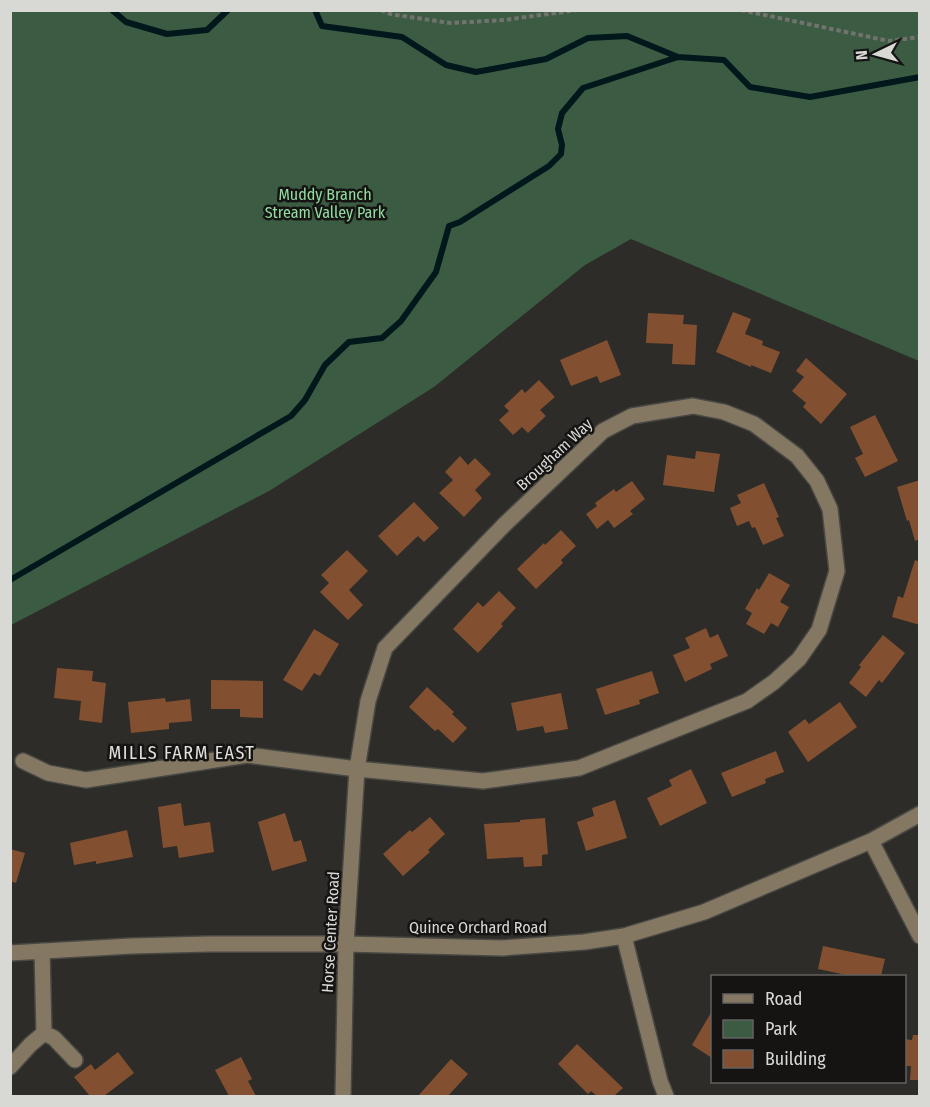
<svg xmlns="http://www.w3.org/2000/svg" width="930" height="1107" viewBox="0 0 930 1107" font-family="'Fira Sans Condensed',sans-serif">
	<rect width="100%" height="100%" fill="#2d2c28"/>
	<path fill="#3b5c43" d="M11,10L919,11V361L631,239L585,265L434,387L269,491L11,625Z"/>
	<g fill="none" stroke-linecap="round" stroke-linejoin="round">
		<path stroke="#00171b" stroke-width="6" d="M112,10L126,22L167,34L207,30L228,10
			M315,10L322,26L402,37L446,65L476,72L546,59L588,38L627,36L678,57L724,60L750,87L810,97L920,77
			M10,580L291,416L305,400L325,365L349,342L382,338L401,321L436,272L449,226L460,222L549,166L561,154L562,145L558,129L562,113L583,88L678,57"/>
	</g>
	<path fill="#825030" d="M733,312L751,319L745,334L763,341L762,345L780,352L771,373L751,365V367L716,352Z
		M648,313L684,315L683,324L697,325L695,365L672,364L673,344L646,343Z
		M607,340L621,375L600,383L597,376L571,386L560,360Z
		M806,358L847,394L821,424L803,407L806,403L792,391L804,377L796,371Z
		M539,380L555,397L540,410L546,416L528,433L522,427L513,435L499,420L509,411L504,406L522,389L525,393Z
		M875,415L898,461L865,477L855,458L863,454L850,427Z
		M696,451L720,454L714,492L663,485L667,455L695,459Z
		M460,456L468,465L475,458L491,474L475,490L482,498L464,517L439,493L453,480L445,472Z
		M920,480V539L915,541L909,520L907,521L897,487Z
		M632,481L645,499L630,511L633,514L614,528L608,520L597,529L586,514L597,506L595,503L614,489L616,492Z
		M764,483L779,517L776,518L784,536L763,545L755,527L752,528L749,521L737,526L730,508L741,503L737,495Z
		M414,502L439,528L424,542L418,536L397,556L378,536Z
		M561,530L576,546L561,560L563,563L536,589L517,569L544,543L545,545Z
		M347,550L368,571L349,590L363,605L348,620L320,592L329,583L321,575Z
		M915,560L920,562V625L892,617L898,596L903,598Z
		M769,573L790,585L780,602L789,607L778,627L771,623L764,634L746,624L752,613L745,609L757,588L759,590Z
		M499,591L516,608L501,624L503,626L478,653L453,629L478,602L483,607Z
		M706,628L710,638L718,634L728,656L710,664L712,669L685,682L673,655L690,648L685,638Z
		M314,629L339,644L320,676L314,673L302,691L283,680Z
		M883,635L905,653L882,683L879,680L866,697L849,683L861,667L859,665Z
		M57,668L93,671L92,681L106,683L102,723L79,720L81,701L54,698Z
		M652,671L659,693L639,700L640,704L605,715L596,689Z
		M211,680L263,681V718L240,717V709H211Z
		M427,687L454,712L452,714L467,728L453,743L438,729L435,731L409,707Z
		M561,693L568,729L545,733L543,726L517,731L511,703Z
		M165,698L166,702L190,699L192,721L169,723V729L131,733L128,702Z
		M840,702L857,727L808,762L788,732L805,719L809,724Z
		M776,751L784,772L765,779L766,783L732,797L721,773Z
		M691,769L707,803L660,826L647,798L672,786L669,780Z
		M615,800L627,838L586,851L577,822L594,816L592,808Z
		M181,803L184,826L210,822L214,852L179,858L177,846L163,848L158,807Z
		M285,813L294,842L301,840L307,861L272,871L258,822Z
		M430,817L445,834L428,850L430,852L403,876L383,854L410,830L412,832Z
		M545,818L548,854L542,855V866L524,867L523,857L487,859L484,824L520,822V820Z
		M127,830L133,857L96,864V861L74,865L70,843Z
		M10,849L25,853L16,883L10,881Z
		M823,946L885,959L881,976H851L818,969Z
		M712,1011V1058L692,1045Z
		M913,1035H920V1080H910L911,1066H904V1039L912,1040Z
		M577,1044L623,1088L614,1096H597L591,1091L588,1094L558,1064Z
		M118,1052L134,1073L104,1096H90L74,1077L91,1064L95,1070Z
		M241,1057L252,1079L248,1081L256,1096H229L215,1070Z
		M451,1059L468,1074L448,1096H418Z"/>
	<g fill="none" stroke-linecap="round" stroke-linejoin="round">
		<g stroke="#484844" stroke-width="18">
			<path id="minor" d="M693,406L724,412L754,424L797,456L817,481L830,509L837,571L819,630L799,659L774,682L747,701L579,768L483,781L357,769L368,701L385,648L504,525L603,431L632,416Z
				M23,761L48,773L86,780L247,755L357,769L346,944L343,1096
				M871,841L920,936
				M624,936L660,1081L666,1096
				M42,951L44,1033L54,1038L75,1060
				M10,953L131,946L209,944H346L502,948L584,942L624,936L704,912L871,841L920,814
				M10,1067L30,1045L44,1033"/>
		</g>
		<path stroke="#72726e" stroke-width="4" stroke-dasharray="4.5 3" stroke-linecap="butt" d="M381,10L390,14L450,23L504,20L578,10
			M741,10L889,41L920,37"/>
		<use href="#minor" stroke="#857862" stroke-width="15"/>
	</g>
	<g text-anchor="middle" stroke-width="5" stroke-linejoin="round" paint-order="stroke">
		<g font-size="16" fill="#92dda2" stroke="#151413">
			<text x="325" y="200">Muddy Branch<tspan x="325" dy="18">Stream Valley Park</tspan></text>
		</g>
		<g font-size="16" fill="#d8d8d5" stroke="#151413">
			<text transform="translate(554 454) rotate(-43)" y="6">Brougham Way</text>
			<text x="478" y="933">Quince Orchard Road</text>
			<text transform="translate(330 932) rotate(-87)" y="6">Horse Center Road</text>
		</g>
		<g font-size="18" letter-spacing="1.5" fill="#e2e1dc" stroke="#151413">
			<text x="182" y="759">MILLS FARM EAST</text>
		</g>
	</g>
	<rect width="930" height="1107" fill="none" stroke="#d8d8d5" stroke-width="24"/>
	<rect x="711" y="975" width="195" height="108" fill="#151413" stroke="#636261" stroke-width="1.5"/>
	<rect x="723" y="994" width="30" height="9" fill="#857862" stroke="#636261" stroke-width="1.5"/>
	<text x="765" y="1005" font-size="18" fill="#d8d8d5">Road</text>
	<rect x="723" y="1020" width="30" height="18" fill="#3b5c43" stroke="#636261" stroke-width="1.5"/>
	<text x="765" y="1035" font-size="18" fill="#d8d8d5">Park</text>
	<rect x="723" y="1050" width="30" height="18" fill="#825030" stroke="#636261" stroke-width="1.5"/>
	<text x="765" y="1065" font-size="18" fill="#d8d8d5">Building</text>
	<g transform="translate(876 54) rotate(265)" stroke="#151413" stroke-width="4.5" paint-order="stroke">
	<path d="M0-4.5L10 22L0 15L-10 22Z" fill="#d8d8d5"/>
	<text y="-9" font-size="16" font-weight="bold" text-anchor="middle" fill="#d8d8d5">N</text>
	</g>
</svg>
